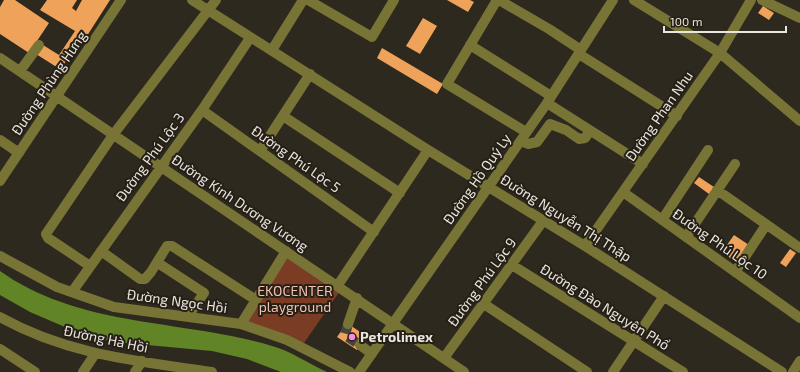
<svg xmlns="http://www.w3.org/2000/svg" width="800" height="372" viewBox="0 0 800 372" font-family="'Exo 2',sans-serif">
	<rect width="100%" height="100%" fill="#2e291f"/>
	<path fill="#7b3c24" d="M286,251L340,291L304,343L241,324Z"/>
	<path fill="#618426" d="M0,271C80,328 182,319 272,346C291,351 309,364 327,372H281L247,359L212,351L115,342L72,330L30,312L0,295Z"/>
	<path fill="#efa25a" d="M4,0H15L49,23L29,53L0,34V7Z
		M47,0H77L72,8L76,11L82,0H110L85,39L83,37L64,64L55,66L36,54L43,45L59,55L75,31L40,10Z
		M447,0H470L474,2L468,12Z
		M763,6L774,13L769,20L758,13Z
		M423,18L437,26L420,54L406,46Z
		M382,48L443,84L437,94L377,58Z
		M699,177L714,187L709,194L694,183Z
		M734,235L749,245L737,263L722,252Z
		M790,249L796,253L786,267L780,263Z
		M347,323L366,336L357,350L337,337Z"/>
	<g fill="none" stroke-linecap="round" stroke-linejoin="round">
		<path stroke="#4a453c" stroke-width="10" stroke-dasharray="10 5" stroke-linecap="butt" d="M348,324L345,335L360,345"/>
		<path stroke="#777435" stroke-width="10" d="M192,0L428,150L585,246L782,372
			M308,0L372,37L394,0
			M497,0L447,84L526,132
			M499,0L549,29L581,50
			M634,0L720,53L800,121
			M762,0L800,18
			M470,45L551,96
			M272,50L303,0
			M579,54L677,116
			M0,58L464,372
			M20,71L39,45
			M547,103L643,164
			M202,110L374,232
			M283,116L400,193
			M0,140L19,153
			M521,141L528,144L537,142L550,124L566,130L579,139L585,138L590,131
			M260,151L310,74
			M0,181L121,0
			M717,190L800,248
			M623,192L800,318
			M662,220L708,150
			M686,237L735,164
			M585,246L720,53L751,0
			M101,251L140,279H145L151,272L167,246H172L256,300
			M0,256L57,287L114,307L241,324L287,340L350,372
			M158,263L204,293L188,316
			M512,265L683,372
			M90,266L48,238L46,234L113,135L216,0
			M735,272L766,225
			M338,285L428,150
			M72,292L202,110L250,38
			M484,304L587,372
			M0,317C68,355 137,361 212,372
			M241,324L286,251
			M348,324L357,298
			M360,345L372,354
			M0,349L35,372
			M444,358L543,221
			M83,372L95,354
			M135,372L142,361
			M359,372L547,103L613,0
			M613,372L664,296
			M793,372L800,361"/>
	</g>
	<circle fill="#fc86e4" stroke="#251f15" stroke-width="1.5" cx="352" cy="337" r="4"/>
	<g text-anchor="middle" stroke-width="4" stroke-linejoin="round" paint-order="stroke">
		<g font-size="14" fill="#e9e5df" stroke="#251f15">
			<text transform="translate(49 83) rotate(-56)" y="5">Đường Phùng Hưng</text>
			<text transform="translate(659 116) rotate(-55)" y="5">Đường Phan Nhu</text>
			<text transform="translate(150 157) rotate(-54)" y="5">Đường Phú Lộc 3</text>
			<text transform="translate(296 159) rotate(35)" y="5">Đường Phú Lộc 5</text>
			<text transform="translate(477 179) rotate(-55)" y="5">Đường Hồ Quý Ly</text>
			<text transform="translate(240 203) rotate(34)" y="5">Đường Kinh Dương Vương</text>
			<text transform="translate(566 218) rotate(32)" y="5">Đường Nguyễn Thị Thập</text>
			<text transform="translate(720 244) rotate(35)" y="5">Đường Phú Lộc 10</text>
			<text transform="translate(482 282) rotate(-54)" y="5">Đường Phú Lộc 9</text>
			<text transform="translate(177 301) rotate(8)" y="5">Đường Ngọc Hồi</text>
			<text transform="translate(605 307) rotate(32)" y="5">Đường Đào Nguyên Phổ</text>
			<text transform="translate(106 339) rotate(12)" y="5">Đường Hà Hồi</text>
		</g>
		<g font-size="14" fill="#f2c0ae" stroke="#251f15">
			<text x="295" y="296">EKOCENTER<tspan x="295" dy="16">playground</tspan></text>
		</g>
		<g font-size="14" font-weight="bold" fill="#e9e5df" stroke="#251f15" text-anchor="start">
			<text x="360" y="342">Petrolimex</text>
		</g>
	</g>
	<path d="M664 26v6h122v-6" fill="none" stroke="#e9e5df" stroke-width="2"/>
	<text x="670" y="26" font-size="12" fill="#e9e5df" stroke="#251f15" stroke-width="3" paint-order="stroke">100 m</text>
</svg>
